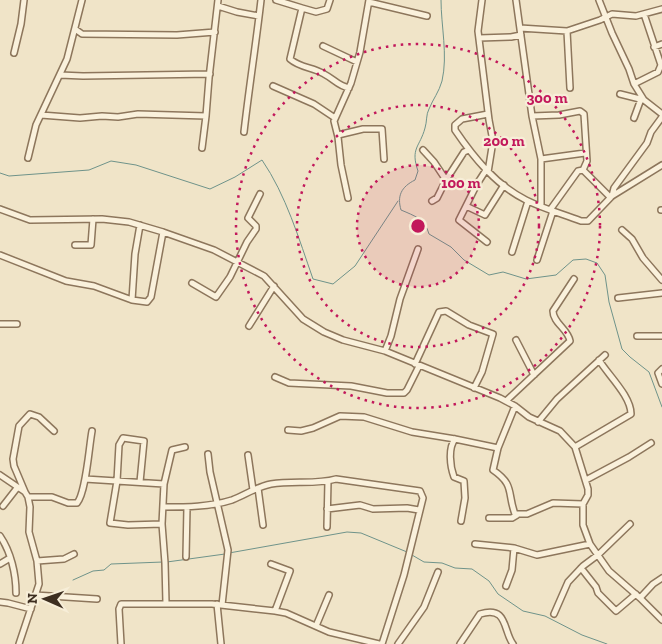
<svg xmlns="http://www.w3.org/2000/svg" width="662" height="644" viewBox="0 0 662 644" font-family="'Zilla Slab',serif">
	<rect width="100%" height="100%" fill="#f0e4c8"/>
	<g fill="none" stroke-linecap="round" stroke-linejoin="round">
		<path stroke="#6f938a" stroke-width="1" d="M441,0C441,26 448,55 442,81C439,92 433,99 429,109C426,114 427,122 425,128C420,147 410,148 418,171L415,180C401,187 397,196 401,210C415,216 425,219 429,234L451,247L464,260L489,275L503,272L526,279L556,275L573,260L586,259L597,263L605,275L609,302L622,349L630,357L649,372L662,407
			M0,173L9,176L89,170L111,161L136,165L210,189L235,177L262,160C286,195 299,239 313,279L333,284L355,266L398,201
			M229,553L347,532L361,533L407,552
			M412,555L424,562L442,563L455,568L472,569L489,581L498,594L523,611L545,616L582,635L607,644
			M167,562L225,554
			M73,580L93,571L104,570L111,564L163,562"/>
		<g stroke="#8d765c" stroke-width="8">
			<path id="minor" d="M276,0L302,8
				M330,0L327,9L316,12L302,8L290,59C300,68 313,67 324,74C334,79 338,86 349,88
				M482,0L478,31L489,120L493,141L488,172
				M516,0L532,116L541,159
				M599,0L612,33L629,69L634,84
				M369,2L427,16
				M218,6L237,12L259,16
				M644,14L661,65L658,72L634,84L644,100
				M520,28L567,31L600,20L612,14L636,16L662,9
				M75,29L82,34L177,35L215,32
				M567,31L570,88
				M479,38L511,37L521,35
				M323,46L357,62
				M654,47L662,44
				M14,53L21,24L24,0
				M60,75L83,76L210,74
				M273,86L314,104L335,118
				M620,94L644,100L662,114
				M488,114L462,119L455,125V130C474,158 496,185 526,200C544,209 563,214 581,221H588L612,196L662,165
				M41,115L80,118L102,116L118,117L138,114L206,116L209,78L218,0
				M532,116L559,115L580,111L584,114L587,161L583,170L578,171L550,210
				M634,118L641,99
				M244,132C249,88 256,44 261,0
				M338,135L363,129H382L384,159
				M202,148L206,116
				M423,150L434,162L446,180
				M28,158L36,125L67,59L82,0
				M486,170L477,184L459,220L487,242
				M583,170L610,197
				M612,196L614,188L647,143L651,132L662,117
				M348,198L341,165L338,137L334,121L351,83L360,52L369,0
				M432,201L437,198L446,180L464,152L469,150
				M466,206L485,215L504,185
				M541,206V159L585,153
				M0,209L30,220L102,219L129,222L163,232L214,250L264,276L303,319L324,332L343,340L385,351L500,398L515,406L529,417L560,431L575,447L588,489V495L583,504V525L590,544L609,571L640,598L662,620
				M661,210H662
				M622,230L632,239L643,258L662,280
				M75,245H91L93,219
				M512,252L528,201
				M0,255L66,281L94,286L132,300L147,302L151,297L163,232
				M537,260L553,211
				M192,283L216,297L230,277L247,242L256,229V226L248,218L260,194
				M618,298L662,293
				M132,300L135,254L140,225
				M0,324H17
				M249,326L274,286
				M637,336H662
				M516,340L534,375
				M385,351L391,336L400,299L418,249
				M415,364L439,312L446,311L469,325L493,334L482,372L474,388
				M662,369L658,373L662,384
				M275,377L289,383L351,386L387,393H404L407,390L419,366
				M506,401L570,341C568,329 553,323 553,311L574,279
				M515,406L498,448L493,470C515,485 507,493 515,514H527L553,503L583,504
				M538,422L557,399L605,355
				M288,430L301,431L313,428L340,416L364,417L412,432L455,439L498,448
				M455,439C448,448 450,466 454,477L464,481L465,498L461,521
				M575,447L631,414C631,396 608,375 599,360
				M208,454L210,472L228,550L222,605
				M248,455L253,490
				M0,475L25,492L28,497L30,507L29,532L37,561L39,584L19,644
				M85,479L164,484
				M586,480L629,457L651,443
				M140,482L144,441L123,438L119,445L117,481L110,523L128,525L162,524
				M258,488L263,525
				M25,492L14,466L13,459L19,426L30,414L39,417L54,431
				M28,497H52L68,503H77C86,493 89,447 92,431
				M3,506L17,488
				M163,507C186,507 210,507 232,500C245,495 256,487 271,484C293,480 315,485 336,479L420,491L423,498L404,575L382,644
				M327,509L360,505L373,509L407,508L419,510
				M489,518H512L517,515
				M327,527L328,481
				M0,536C11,552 16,574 16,593
				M475,544L514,548L537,555L590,544
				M186,557L187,507
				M37,561L64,559L74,554
				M0,564L10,558
				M271,564L290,571L275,611
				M581,568L596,587L598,593L616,611L636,594
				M506,586L512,570L514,548
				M35,595L97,599
				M640,598L653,584L662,578
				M0,602L8,603L31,609
				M166,603L165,563L162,524L164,484L172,450L185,447
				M217,604L221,644
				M554,614L568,582L583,566L599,554L630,524
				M316,626L329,595
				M121,644L119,609L121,604H212L275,611L286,613L329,632L379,644
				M398,644L424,607L438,572
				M460,644L480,614C508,605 503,631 513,644"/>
		</g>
		<use href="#minor" stroke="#faf1dc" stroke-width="5"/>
	</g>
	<circle cx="418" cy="226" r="61" fill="#c2185b" fill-opacity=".12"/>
	<g fill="none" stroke="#c2185b" stroke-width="2.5" stroke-dasharray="2.5 5">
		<circle cx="418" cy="226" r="61"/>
		<circle cx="418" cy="226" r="121"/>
		<circle cx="418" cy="226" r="182"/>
	</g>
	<circle cx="418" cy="226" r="8" fill="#c2185b" stroke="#f7eed8" stroke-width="2.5"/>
	<g font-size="15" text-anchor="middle" font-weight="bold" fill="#c2185b" stroke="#f7eed8" stroke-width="4.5" stroke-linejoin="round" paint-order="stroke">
		<text x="547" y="103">300 m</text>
		<text x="504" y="146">200 m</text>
		<text x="461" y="188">100 m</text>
	</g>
	<g transform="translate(45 599) rotate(272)" stroke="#f7eed8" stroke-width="4" paint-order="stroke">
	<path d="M0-4L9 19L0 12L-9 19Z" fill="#3d2e20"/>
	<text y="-8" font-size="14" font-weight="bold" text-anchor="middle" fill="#3d2e20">N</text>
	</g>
</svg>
